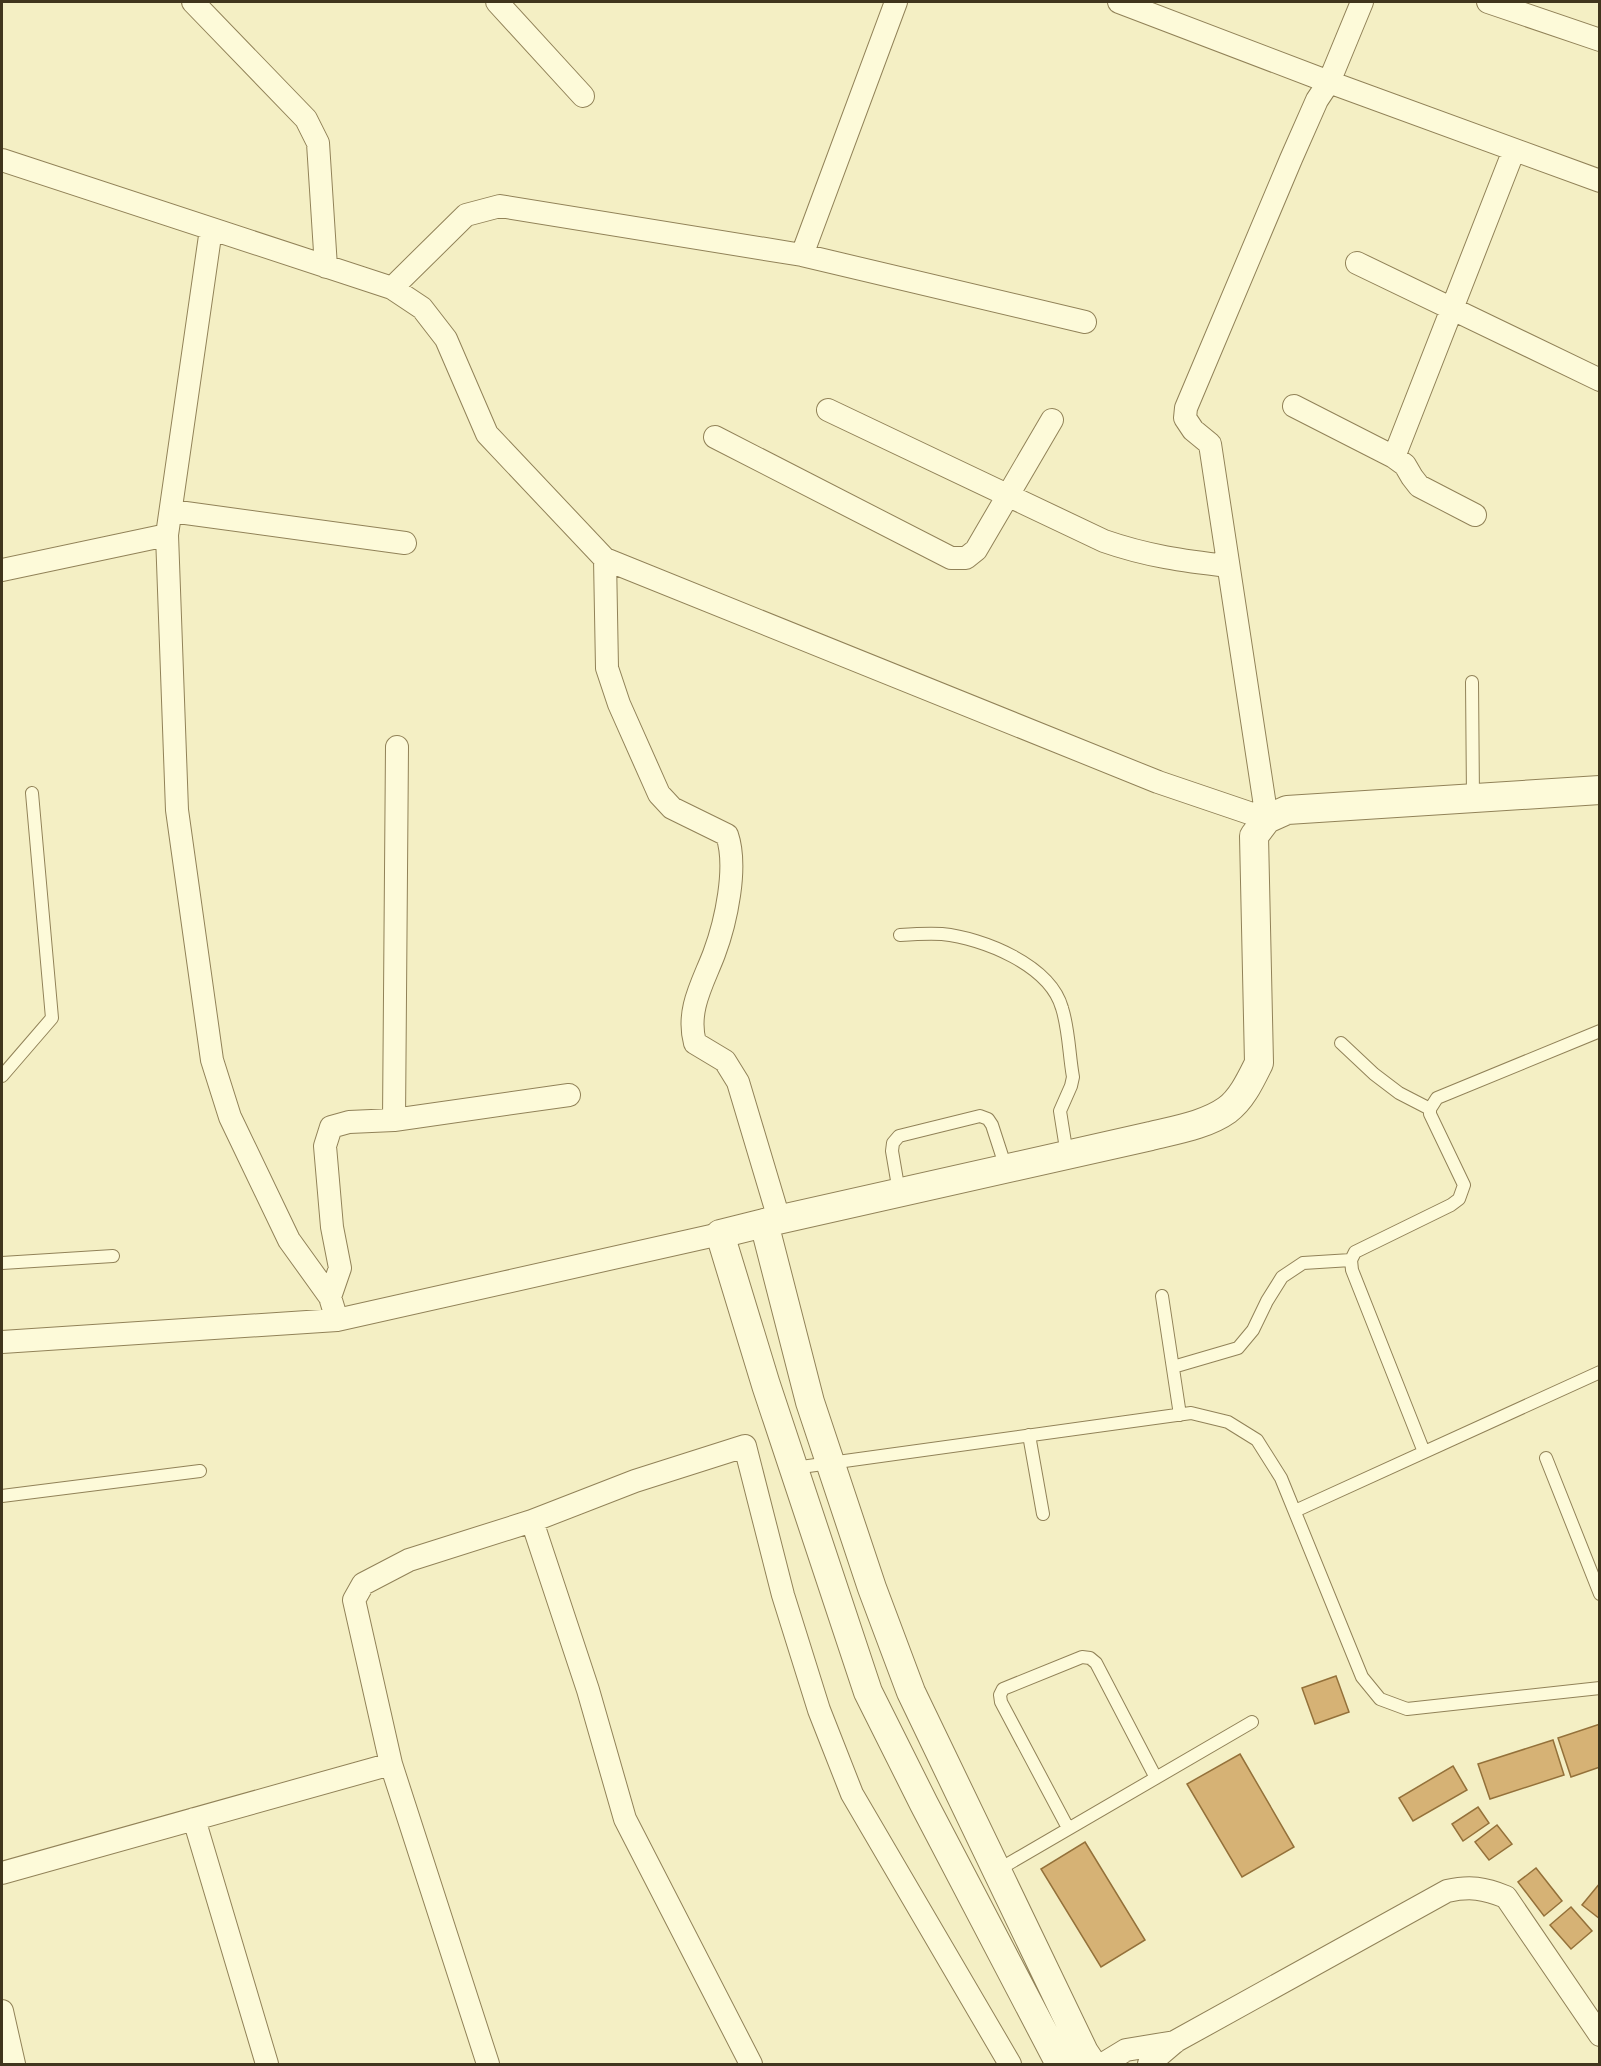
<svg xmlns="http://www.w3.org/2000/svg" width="1601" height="2066" viewBox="0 0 1601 2066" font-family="'Zilla Slab',serif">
	<rect width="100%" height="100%" fill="#f4efc4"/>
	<path fill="#d6b275" stroke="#94713a" stroke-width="1.5" d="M1336,1676L1349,1712L1315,1724L1302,1688Z
		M1600,1724V1767L1571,1777L1558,1738Z
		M1553,1740L1564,1775L1490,1799L1478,1764Z
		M1240,1754L1294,1847L1242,1877L1187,1784Z
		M1453,1766L1467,1790L1413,1821L1399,1798Z
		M1478,1807L1489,1823L1463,1841L1452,1824Z
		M1497,1825L1512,1844L1489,1860L1475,1842Z
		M1085,1842L1145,1940L1101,1967L1041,1869Z
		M1536,1868L1562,1901L1544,1916L1518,1882Z
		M1600,1883V1919L1582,1905Z
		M1571,1907L1592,1931L1571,1949L1550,1925Z"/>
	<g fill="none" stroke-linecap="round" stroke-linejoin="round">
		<g stroke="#918258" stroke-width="14">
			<path id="service" d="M1472,682L1473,798
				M900,935C914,934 928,933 942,934C983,938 1050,965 1062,1008C1069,1030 1069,1055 1073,1077L1071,1086L1060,1111L1067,1155
				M1341,1043L1374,1074L1399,1093L1430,1109
				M2,1076L52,1018L32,793
				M899,1192L892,1151L893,1143L899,1136L980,1116L988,1119L992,1125L1006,1168
				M2,1263L113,1256
				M1162,1296L1180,1415
				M1173,1367L1238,1348L1253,1330L1267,1301L1282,1277L1303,1263L1351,1260
				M1029,1435L1043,1514
				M1424,1452L1352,1270L1351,1260L1355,1252L1451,1205L1459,1199L1464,1185L1430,1114V1109L1437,1098L1600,1031
				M1546,1458L1600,1594
				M794,1468L1191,1413L1228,1422L1257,1440L1281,1478L1362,1677L1380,1699L1407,1709L1600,1688
				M2,1496L200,1471
				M1295,1511L1600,1372
				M1068,1828L1001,1702L1000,1695L1003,1689L1082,1657L1090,1658L1096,1663L1156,1778
				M996,1871L1252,1722"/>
		</g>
		<g stroke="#918258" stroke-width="24">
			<path id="minor" d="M193,2L306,119L318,143L326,267
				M497,2L583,96
				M1119,2L1329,82L1600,181
				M1488,2L1600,40
				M2,160L392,288L422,308L446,339L487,434L605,559L1158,782L1267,819L1210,444L1193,430L1185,418L1186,408L1291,159L1317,100L1329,82L1362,2
				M211,229L167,535L177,810L212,1060L230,1117L289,1240L330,1297L337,1320
				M802,255L896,2
				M1357,263L1600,380
				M392,288L466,215L500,206L802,255L1085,322
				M1294,406L1394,457L1405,465L1412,477L1419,486L1475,515
				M828,410L1104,541C1147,556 1184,561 1228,566
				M715,437L951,558H966L976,550L1052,420
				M1394,457L1514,150
				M171,511L405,543
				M605,559L607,668L619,704L659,794L672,808L727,835C738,867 726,922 714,954C703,983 686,1010 695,1043L725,1061L738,1082L779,1219
				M2,570L167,535
				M394,1120L397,747
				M330,1297L340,1268L332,1227L325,1146L331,1127L349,1122L394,1120L569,1095
				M2,1342L337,1320L720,1234
				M532,1521L588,1690L625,1819L751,2064
				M194,1819L267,2064
				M2,1873L391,1764
				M2,2011L14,2064
				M488,2064L391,1764L354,1600L363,1584L409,1560L532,1521L635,1481L745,1446L783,1595L819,1710L852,1794L1010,2064
				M1103,2064L1126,2050L1175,2042
				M1149,2064L1176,2041L1447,1891C1470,1886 1484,1888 1506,1897L1600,2035"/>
		</g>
		<g stroke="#918258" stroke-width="30">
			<path id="tertiary" d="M764,1223L810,1402L872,1588L911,1692L1084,2052L1092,2064
				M1060,2064L924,1804L868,1692L766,1385L720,1234L764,1223L1151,1136C1175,1130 1206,1125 1227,1110C1242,1099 1251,1079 1259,1063L1254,836L1267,819L1287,810L1600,790"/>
		</g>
		<use href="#service" stroke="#fdfad9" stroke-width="12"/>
		<use href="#minor" stroke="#fdfad9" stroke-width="22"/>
		<use href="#tertiary" stroke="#fdfad9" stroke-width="28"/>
	</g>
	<rect width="1601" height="2066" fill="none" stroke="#40351d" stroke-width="6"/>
</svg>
